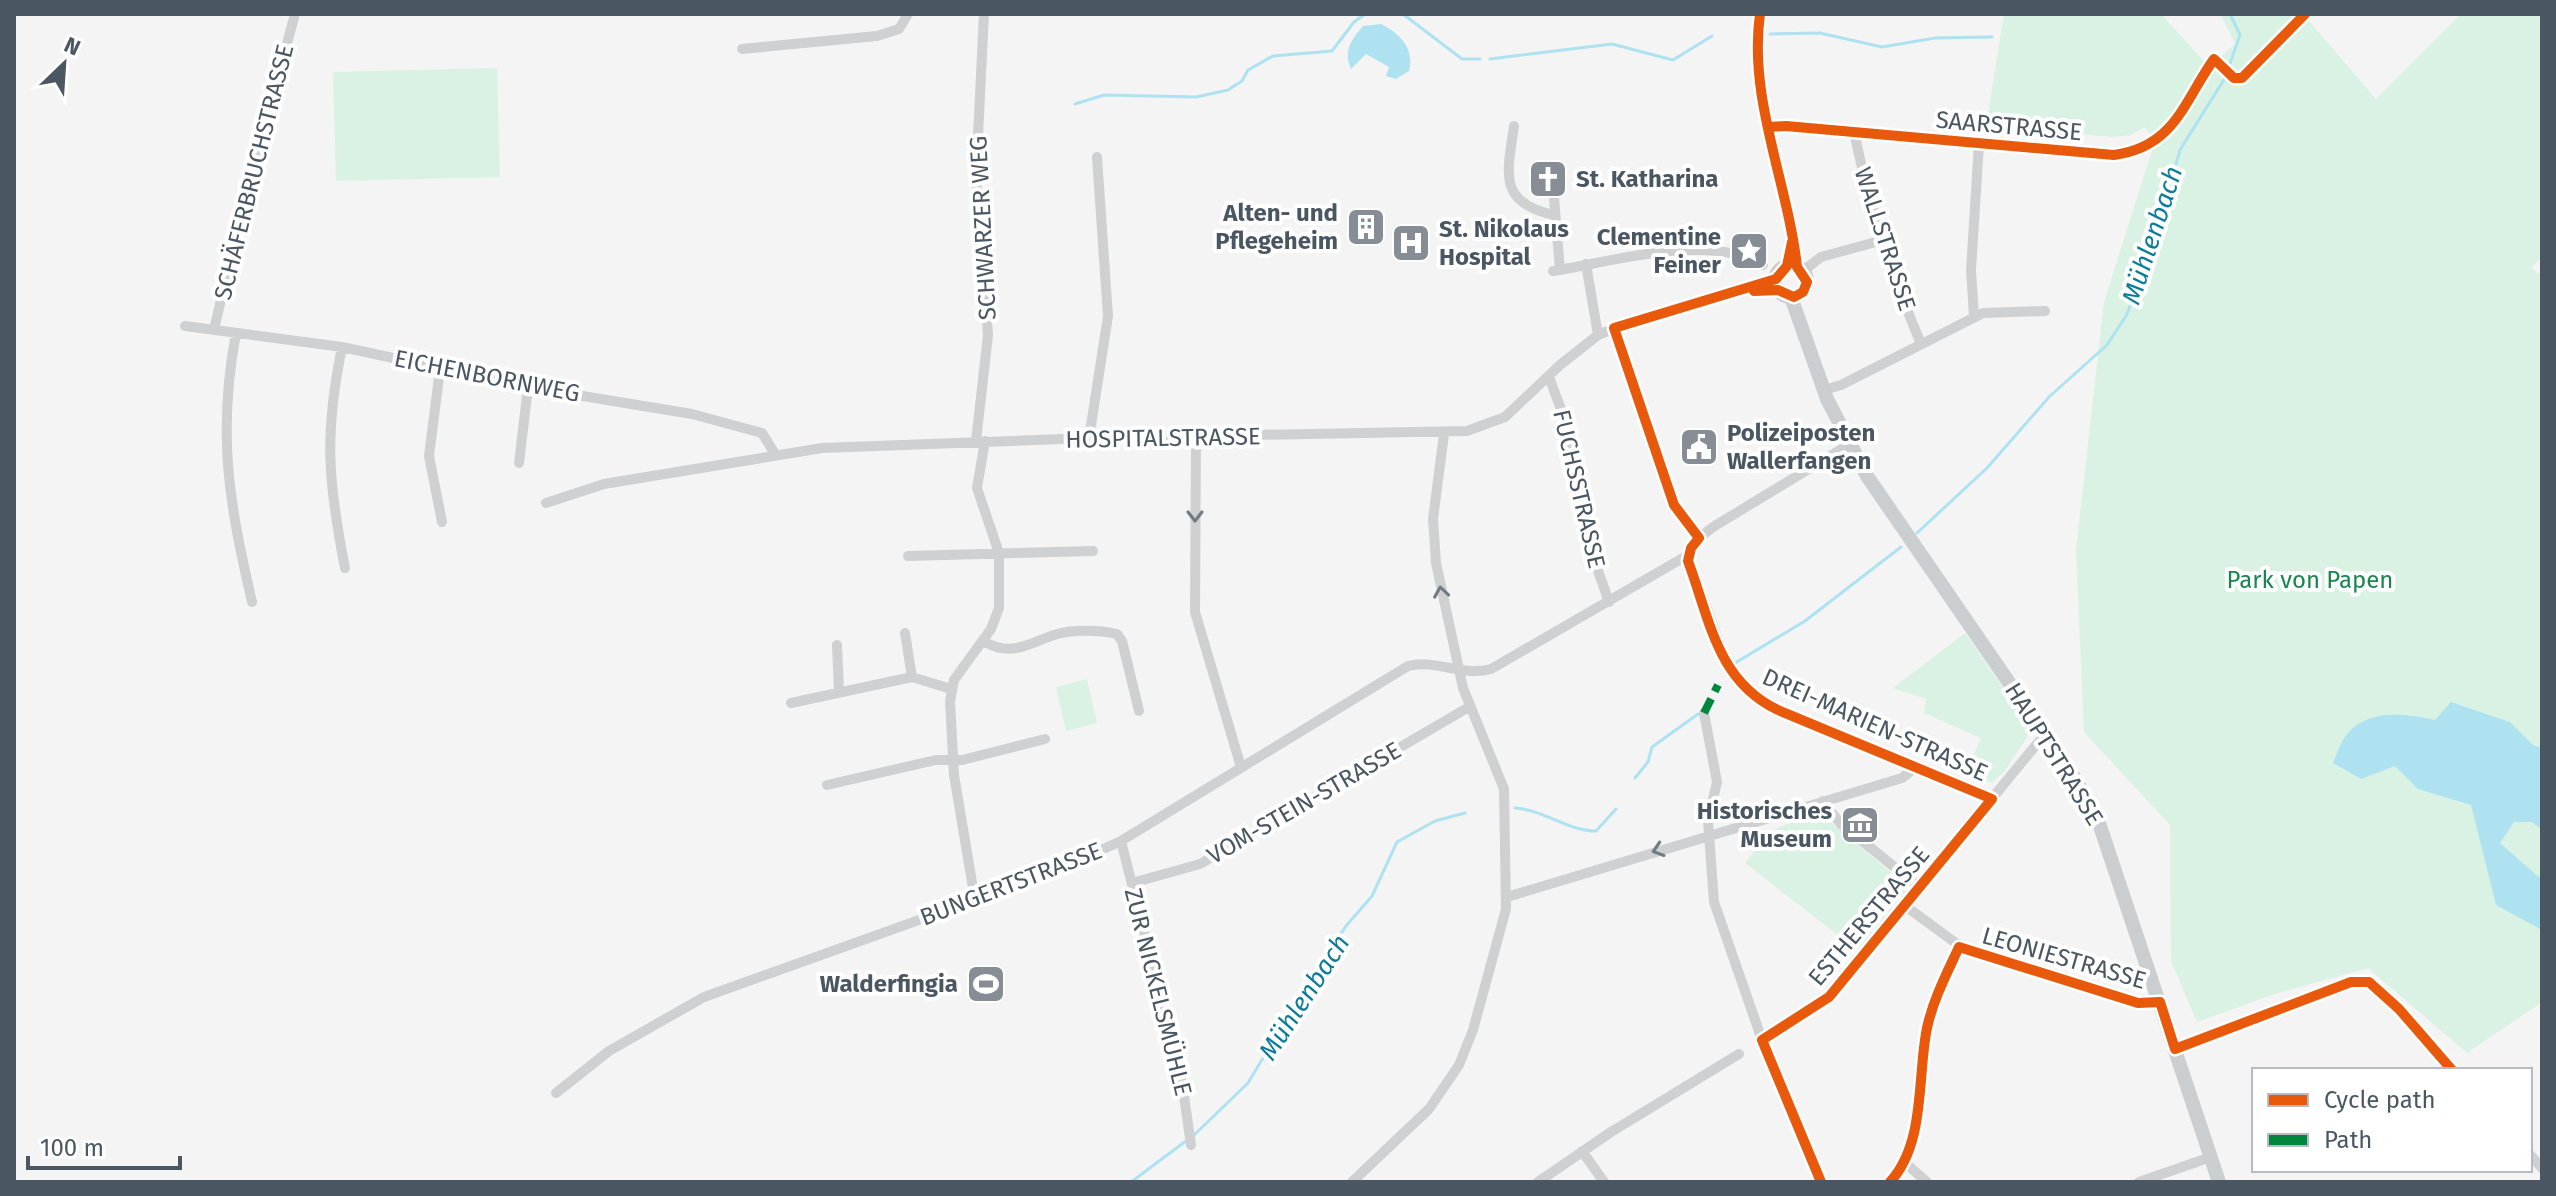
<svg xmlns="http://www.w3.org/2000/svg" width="2556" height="1196" viewBox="0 0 2556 1196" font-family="'Fira Sans',sans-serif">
	<rect width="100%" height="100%" fill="#f4f4f4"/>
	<path fill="#d9f2e3" d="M2004,14H2161L2210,68L2235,43L2220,14H2303L2376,99L2461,14H2542V257L2531,268L2542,276V1002L2467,1053L2368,968L2278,993L2197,1022L2171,961L2170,825L2084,732L2076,550L2104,302L2155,141L2145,127L2131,135L2114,137L1986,126Z
		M497,68L500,177L336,181L333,72Z
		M1965,633L2032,730L2004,772L1992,783L1965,776L1981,738L1924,713L1926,699L1893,688Z
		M1087,679L1097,723L1066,731L1056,687Z
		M1822,810L1826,818L1907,886V891L1857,950L1745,863L1771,831Z"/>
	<path fill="#aee2f0" d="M1381,24C1399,33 1415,48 1409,71L1396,79L1386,76L1389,67L1366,54L1351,69C1343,51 1351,40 1363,26Z
		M2451,702L2510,722L2533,745L2542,748V830L2532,822H2514L2500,843L2542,880V930L2496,905L2471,805L2418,789L2395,766L2361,779L2333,763C2337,754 2341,741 2347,734C2369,708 2407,714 2435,720Z"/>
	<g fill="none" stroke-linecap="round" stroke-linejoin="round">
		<path stroke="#aee2f0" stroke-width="3" d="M1403,14L1462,59H1480
			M1770,34L1820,33L1882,47L1935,38L1992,37
			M1490,59L1612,44L1673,60L1712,36
			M1075,104L1104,95L1196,97L1228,90L1242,81L1248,70L1273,56L1332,51L1354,22L1365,14
			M1917,533L1987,468L2050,396L2107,345L2126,316L2150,258L2180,150L2225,78L2240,35L2230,14
			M1735,663L1805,621L1901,547
			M1635,778L1648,762L1652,747L1698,714
			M1515,808C1544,810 1568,831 1596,831L1616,809
			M1192,1137L1248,1083L1310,980L1346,926L1372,896L1397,842L1435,821L1465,813
			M1131,1182L1186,1141"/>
		<path stroke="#ced0d2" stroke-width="10" d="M742,49L877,36L899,29L908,14
			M1514,126C1507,174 1498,203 1554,215
			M1769,127L1786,126L2114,155C2162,149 2187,110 2206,70
			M1854,132C1869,205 1892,275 1921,344
			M1554,198L1560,270
			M1586,264L1598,335
			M1553,271C1611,262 1709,232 1763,265
			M1803,271L1821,257L1883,240
			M1746,289L1778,290
			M1974,316L1971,270L1979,144
			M185,326L342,347L528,387L692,414L762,433L775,454
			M1614,328L1674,505L1699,538
			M214,330L237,230L295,14
			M236,333C217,435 229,502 252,602
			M342,347C324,435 328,481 345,568
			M440,369L429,456L442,522
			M1549,377L1565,420L1596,565L1609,602
			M1824,390L1841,385L1983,313L2045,311
			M1089,438L1108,316L1097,157
			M1196,438L1195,612L1241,767
			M976,441L988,335L976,176L984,14
			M519,463L528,387
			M546,503L604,484L822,448L1089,438L1467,431L1505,417L1560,365L1598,335L1628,323L1776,279
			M1688,555L1728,668L1746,691L1778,710L1992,799
			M908,556L1093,551
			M905,633L912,677
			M983,641C1012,658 1029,643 1054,635C1072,629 1100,630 1117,634L1122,641L1139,711
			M837,645L839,692
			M791,703L912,677L951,689
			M1704,713L1717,782L1708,821L1714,902L1762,1040L1821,1182
			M827,785L936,760H962L1045,739
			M1823,801L1840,823L1919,887
			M1121,841L1182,1082L1191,1145
			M1132,883L1200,864L1469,707
			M1507,897L1902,778L1917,766
			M975,900L954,775L950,701L954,680L991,629L999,608V553L977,488L985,441
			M1904,905L1968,952L2138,1003L2160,1002
			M1762,1040L1829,997L2045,734
			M2175,1049L2361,981L2380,990L2452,1070
			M556,1093L609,1051L704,997L1053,872L1121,841L1408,666C1437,659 1463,677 1491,669L1688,555L1699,538L1713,527L1850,444
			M1582,1151L1604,1182
			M2530,1155L2542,1168
			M1904,1162L1927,1182
			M1352,1182L1429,1109L1459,1065L1473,1030L1506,909L1504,789L1463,688L1436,563L1433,519L1444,434
			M1538,1182L1611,1132L1739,1054
			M1890,1182C1926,1143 1917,1076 1927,1028C1933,1000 1947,973 1959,947
			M2139,1182L2211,1157"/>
		<path stroke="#caced1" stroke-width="14" d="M1760,14C1748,99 1788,183 1797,267
			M1775 281a16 16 0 1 1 32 0a16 16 0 1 1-32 0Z
			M1791,297L1827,399L1867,476L2076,780L2098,820L2219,1182"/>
		<path stroke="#00873e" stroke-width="8" stroke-dasharray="16 8" stroke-linecap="butt" d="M1704,713L1718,685"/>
		<g stroke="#fff" stroke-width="15">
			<path id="cycleway" d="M1769,127L1786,126L2114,155C2175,147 2184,101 2214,59L2234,78H2242L2305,14
				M1792,242L1787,266L1776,279L1614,328L1674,505L1699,538L1691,548L1688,561C1710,620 1717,681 1778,710L1992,799L1829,997L1762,1040L1821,1182
				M1754,291L1778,290L1794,297L1803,292L1807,282L1797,267C1788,183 1748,99 1760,14
				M1890,1182C1926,1143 1917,1076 1927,1028C1933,1000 1947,973 1959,947L2138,1003L2160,1002L2175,1049L2351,982H2369L2399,1009L2452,1070"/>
		</g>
		<use href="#cycleway" stroke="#e8590c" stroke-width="10"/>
	</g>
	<defs><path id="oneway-chevron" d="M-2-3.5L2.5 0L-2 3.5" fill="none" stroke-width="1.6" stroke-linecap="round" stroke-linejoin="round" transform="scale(2)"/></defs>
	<g stroke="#727b83">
		<use href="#oneway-chevron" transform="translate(1195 516) rotate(90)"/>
		<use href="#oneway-chevron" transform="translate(1441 592) rotate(-99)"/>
		<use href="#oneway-chevron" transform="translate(1658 850) rotate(162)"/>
	</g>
	<defs>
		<g id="church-square" transform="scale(2)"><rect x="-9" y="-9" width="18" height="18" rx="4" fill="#868d94" stroke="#fff"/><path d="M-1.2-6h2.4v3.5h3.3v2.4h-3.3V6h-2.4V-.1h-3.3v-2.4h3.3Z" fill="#fff"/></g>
		<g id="building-square" transform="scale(2)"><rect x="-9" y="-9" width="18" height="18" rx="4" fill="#868d94" stroke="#fff"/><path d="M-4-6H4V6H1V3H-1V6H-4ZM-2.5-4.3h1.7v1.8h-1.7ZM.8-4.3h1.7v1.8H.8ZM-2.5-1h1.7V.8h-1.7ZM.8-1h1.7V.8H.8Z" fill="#fff"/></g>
		<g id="hospital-square" transform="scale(2)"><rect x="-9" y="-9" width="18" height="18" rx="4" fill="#868d94" stroke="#fff"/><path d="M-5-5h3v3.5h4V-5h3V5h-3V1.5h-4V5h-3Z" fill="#fff"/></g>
		<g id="sight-square" transform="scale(2)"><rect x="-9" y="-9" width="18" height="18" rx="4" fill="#868d94" stroke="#fff"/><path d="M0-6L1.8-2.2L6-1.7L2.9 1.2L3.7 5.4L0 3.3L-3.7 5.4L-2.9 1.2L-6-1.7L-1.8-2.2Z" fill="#fff"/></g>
		<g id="civic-square" transform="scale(2)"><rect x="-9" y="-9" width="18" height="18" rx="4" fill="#868d94" stroke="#fff"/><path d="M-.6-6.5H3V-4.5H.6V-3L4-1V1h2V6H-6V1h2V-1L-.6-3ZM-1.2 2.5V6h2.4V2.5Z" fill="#fff"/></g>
		<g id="museum-square" transform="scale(2)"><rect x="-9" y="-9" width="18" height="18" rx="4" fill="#868d94" stroke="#fff"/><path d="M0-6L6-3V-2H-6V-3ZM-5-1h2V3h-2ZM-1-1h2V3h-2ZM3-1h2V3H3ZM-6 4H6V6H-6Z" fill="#fff"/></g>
		<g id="stadium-square" transform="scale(2)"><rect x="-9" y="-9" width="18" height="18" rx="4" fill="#868d94" stroke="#fff"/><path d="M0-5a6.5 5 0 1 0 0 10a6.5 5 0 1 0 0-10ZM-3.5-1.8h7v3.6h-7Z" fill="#fff"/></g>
	</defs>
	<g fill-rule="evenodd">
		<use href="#church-square" x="1548" y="179"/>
		<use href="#building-square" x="1366" y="227"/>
		<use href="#hospital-square" x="1411" y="243"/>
		<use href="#sight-square" x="1749" y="251"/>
		<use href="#civic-square" x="1699" y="447"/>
		<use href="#museum-square" x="1860" y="825"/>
		<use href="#stadium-square" x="986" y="984"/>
	</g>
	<g text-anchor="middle" stroke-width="8" stroke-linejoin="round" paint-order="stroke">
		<g font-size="24" fill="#4a5661" stroke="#fff">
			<text transform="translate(2009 126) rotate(5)" y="8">SAARSTRASSE</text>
			<text transform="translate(254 172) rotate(-76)" y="8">SCHÄFERBRUCHSTRASSE</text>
			<text transform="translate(983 228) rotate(-93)" y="8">SCHWARZER WEG</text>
			<text transform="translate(1885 239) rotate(72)" y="8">WALLSTRASSE</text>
			<text transform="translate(487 376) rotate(11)" y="8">EICHENBORNWEG</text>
			<text transform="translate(1163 438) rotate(-1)" y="8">HOSPITALSTRASSE</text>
			<text transform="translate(1579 489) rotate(77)" y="8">FUCHSSTRASSE</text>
			<text transform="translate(1875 725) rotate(24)" y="8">DREI-MARIEN-STRASSE</text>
			<text transform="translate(2054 754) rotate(58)" y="8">HAUPTSTRASSE</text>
			<text transform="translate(1304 803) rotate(-30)" y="8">VOM-STEIN-STRASSE</text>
			<text transform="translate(1011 884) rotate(-21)" y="8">BUNGERTSTRASSE</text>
			<text transform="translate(1869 916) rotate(-50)" y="8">ESTHERSTRASSE</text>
			<text transform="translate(2064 958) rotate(16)" y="8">LEONIESTRASSE</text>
			<text transform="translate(1158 992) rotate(76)" y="8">ZUR NICKELSMÜHLE</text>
		</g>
		<g font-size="24" font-weight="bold" fill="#4a5661" stroke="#fff" text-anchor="end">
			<text x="1576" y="187" text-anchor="start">St. Katharina</text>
			<text x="1338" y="221">Alten- und<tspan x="1338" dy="28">Pflegeheim</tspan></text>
			<text x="1439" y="237" text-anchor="start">St. Nikolaus<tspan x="1439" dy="28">Hospital</tspan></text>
			<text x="1721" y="245">Clementine<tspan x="1721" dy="28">Feiner</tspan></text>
			<text x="1727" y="441" text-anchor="start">Polizeiposten<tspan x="1727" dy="28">Wallerfangen</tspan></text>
			<text x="1832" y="819">Historisches<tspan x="1832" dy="28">Museum</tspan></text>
			<text x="958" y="992">Walderfingia</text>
		</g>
		<g font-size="24" fill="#17864f" stroke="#fff">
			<text x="2310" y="588">Park von Papen</text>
		</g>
		<g font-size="26" font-style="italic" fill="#0c7c9b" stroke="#fff">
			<text transform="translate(2152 235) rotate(-72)" y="9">Mühlenbach</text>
			<text transform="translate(1304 997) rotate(-57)" y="9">Mühlenbach</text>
		</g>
	</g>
	<rect width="2556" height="1196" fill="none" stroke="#4a5661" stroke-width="32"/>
	<rect x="2252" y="1068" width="280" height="104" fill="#ffffff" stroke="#b7bbc0" stroke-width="2"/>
	<rect x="2268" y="1094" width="40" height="12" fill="#e8590c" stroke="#b7bbc0" stroke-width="2"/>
	<text x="2324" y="1108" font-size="24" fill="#4a5661">Cycle path</text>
	<rect x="2268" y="1134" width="40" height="12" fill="#00873e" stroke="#b7bbc0" stroke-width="2"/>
	<text x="2324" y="1148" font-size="24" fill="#4a5661">Path</text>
	<g transform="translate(64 64) rotate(25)" stroke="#ffffff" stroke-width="6" paint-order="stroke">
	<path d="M0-6L14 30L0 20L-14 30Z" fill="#4a5661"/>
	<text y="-12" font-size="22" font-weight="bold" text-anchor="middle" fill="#4a5661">N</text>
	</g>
	<path d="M28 1156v12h152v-12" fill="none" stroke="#4a5661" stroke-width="4"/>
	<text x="40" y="1156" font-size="24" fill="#4a5661" stroke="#ffffff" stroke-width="6" paint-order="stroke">100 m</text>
</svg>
